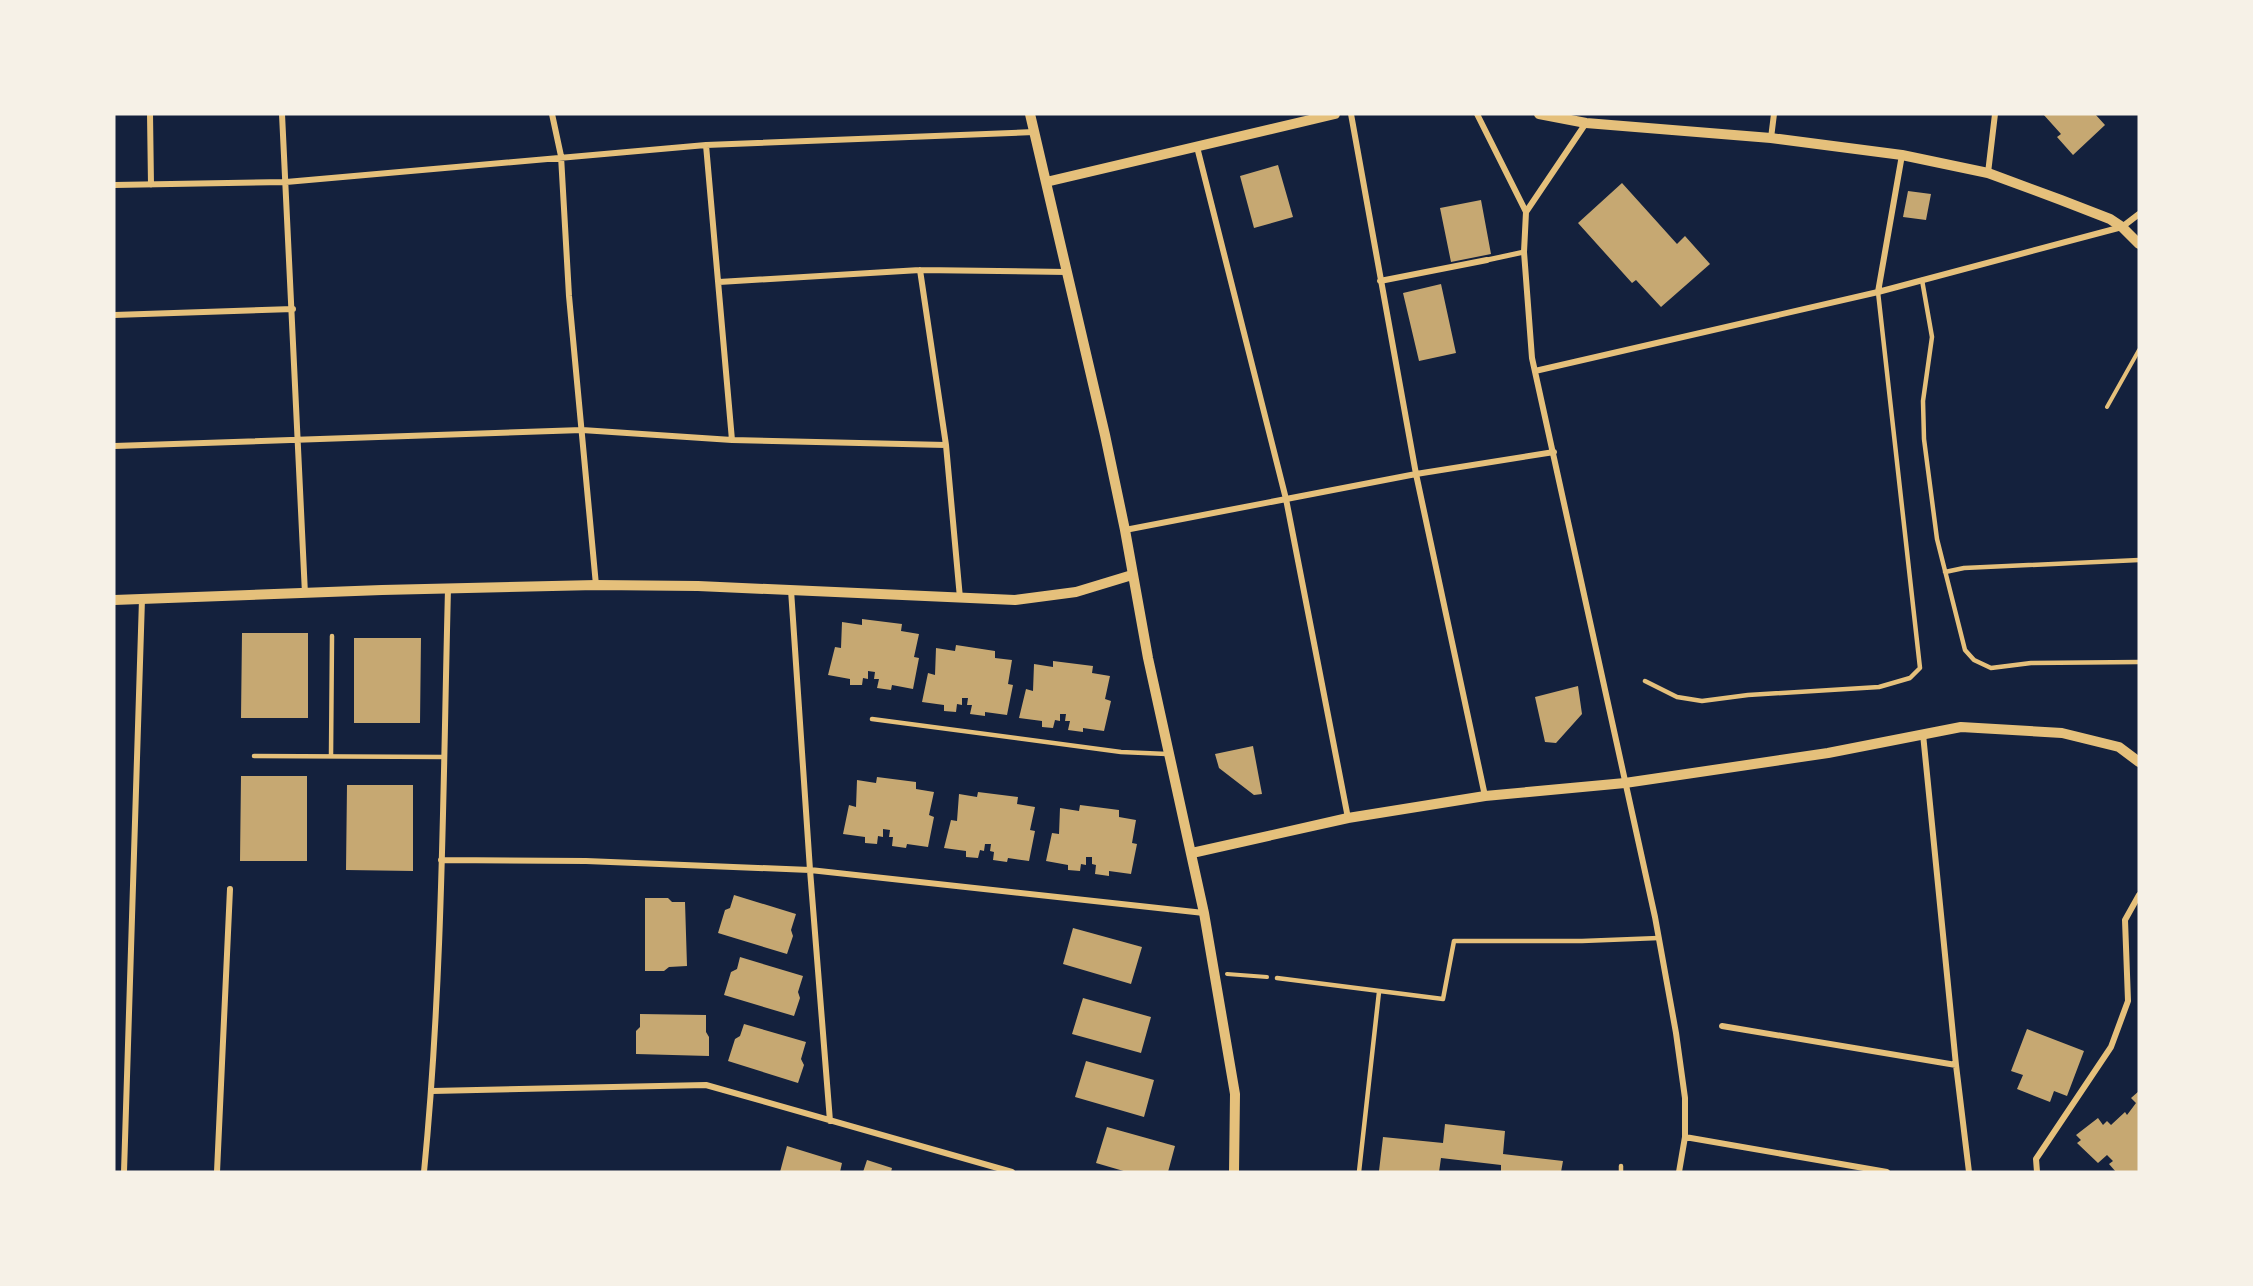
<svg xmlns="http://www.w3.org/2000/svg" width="2253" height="1286" viewBox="0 0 2253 1286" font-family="Montserrat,sans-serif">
	<rect width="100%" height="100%" fill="#14213d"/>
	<path fill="#c6a872" d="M2043,114H2095L2105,125L2073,155L2057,137L2061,134Z
		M1278,165L1293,217L1254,228L1240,176Z
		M1622,183L1677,244L1685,236L1710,264L1661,307L1636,280L1632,283L1578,223Z
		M1908,191L1931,194L1926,220L1903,217Z
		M1481,200L1491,254L1451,262L1440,208Z
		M1441,284L1456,353L1419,361L1403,293Z
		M862,619L902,624L901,631L919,634L914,657L919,658L913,689L892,685L891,690L877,688L879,679H874L875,672L868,671V679L863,678L862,685H850V679L828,675L835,647L841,648L842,622L862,625Z
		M242,633H308V718H241Z
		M354,638H421L420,723H354Z
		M956,645L995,651V658L1012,660L1008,684L1013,685L1007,715L985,712V716L970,714L972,705H967L968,698H962V705L957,704L956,712L944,711V705L922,702L928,673L935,675L936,648L955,651Z
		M1053,661L1093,666L1092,673L1110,676L1105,699L1111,701L1104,731L1083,728V732L1068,730L1070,721H1065L1066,714H1060V721L1055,720L1053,728L1042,727V721L1019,718L1026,689L1033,691L1034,664L1053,667Z
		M1578,686L1582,714L1556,743L1545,742L1535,697Z
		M1253,746L1262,794L1254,795L1219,768L1215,754Z
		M241,776H307V861H240Z
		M877,777L916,782V789L934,792L929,815L934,817L928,847L907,844L906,848L892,846L893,837H889L890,830L883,829V837L878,836L877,844L865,843V837L843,834L849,805L856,807L857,780L876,783Z
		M347,785H413V871L346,870Z
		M978,792L1018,797L1017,804L1035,807L1030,830L1035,831L1029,861L1008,858L1007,862L993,860L994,852L990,851L991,844H985L984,851L980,850L978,858L966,857V851L944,848L951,820L957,821L959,794L977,797Z
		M1080,805L1119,810V817L1136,820L1132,843L1137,844L1131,874L1109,871V876L1095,874L1096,865L1092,864V857H1086V865L1081,864L1080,871L1068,870V865L1046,861L1052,833L1059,834L1060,808L1079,811Z
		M734,895L796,914L791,930L793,936L787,954L718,933L725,910L730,908Z
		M645,898H668L672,902H685L687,966L669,967L664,971H645Z
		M1073,928L1142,947L1131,984L1063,964Z
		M740,957L803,976L798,992L800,998L794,1016L724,995L731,972L737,969Z
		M1083,998L1151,1017L1141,1053L1072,1034Z
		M640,1014L706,1015V1032L709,1037V1056L636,1054V1031L640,1027Z
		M744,1024L806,1042L801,1059L804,1065L798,1083L728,1061L735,1039L740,1036Z
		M2027,1029L2084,1051L2067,1096L2054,1091L2050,1102L2017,1089L2023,1075L2011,1071Z
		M1086,1061L1154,1080L1144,1117L1075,1097Z
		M2139,1091V1172H2116L2109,1164L2113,1161L2107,1155L2098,1163L2077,1143L2081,1140L2076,1135L2098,1118L2103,1125L2107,1121L2111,1125L2125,1112L2127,1115L2136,1103L2131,1098Z
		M1445,1124L1505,1131L1503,1154L1563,1161L1561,1172H1501V1165L1441,1158L1439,1172L1379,1171L1383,1137L1443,1143Z
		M1107,1127L1175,1146L1168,1172H1127L1096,1163Z
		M787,1146L842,1163L840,1172H780Z
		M867,1160L892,1168L891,1172H863Z"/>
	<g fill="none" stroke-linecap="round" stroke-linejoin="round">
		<path stroke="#e5c07b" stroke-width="4" d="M2107,407L2139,350
			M1227,974L1267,977"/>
		<path stroke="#e5c07b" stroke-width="4.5" d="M1922,280L1932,337L1923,401L1924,439L1937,539L1965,650L1974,660L1991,668L2031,663L2139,662
			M1945,572L1964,568L2139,560
			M1645,681L1677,697L1702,701L1748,695L1879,687L1910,678L1920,668L1878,292
			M872,719L1121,752L1167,754
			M254,756L444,757
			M331,756L332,636
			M1277,978L1443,999L1454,941H1582L1659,938
			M1359,1172L1379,992
			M1621,1172V1166"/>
		<path stroke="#e5c07b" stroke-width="5" d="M1487,260L1524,252"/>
		<path stroke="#e5c07b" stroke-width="6" d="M150,114L151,185
			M282,114L305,594
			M552,114L561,156L569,296L596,585
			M1351,114L1416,474L1485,796
			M1477,114L1526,212L1524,252L1532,358L1655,917L1676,1033L1685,1098V1137L1679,1172
			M1771,138L1774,114
			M706,145L732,440
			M1197,147L1286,499L1348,818
			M1988,173L1995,114
			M114,185L286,182L706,145L1034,132
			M1526,212L1586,123
			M920,270L946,445L960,598
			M1380,281L1487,260
			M719,282L920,270L1067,272
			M1878,292L1902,155
			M114,315L293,309
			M1535,371L1878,292L2122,227L2139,214
			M114,446L582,430L732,440L946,445
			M1125,530L1416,474L1554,452
			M791,590L810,870L830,1121
			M1923,734L1956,1065L1969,1172
			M441,860L586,861L810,870L1204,913
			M1722,1026L1956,1065
			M432,1091L706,1085L1012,1172
			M1685,1137L1887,1172
			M124,1172L142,599
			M217,1172L230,889
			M424,1172C443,979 443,783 448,589
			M2037,1172L2036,1159L2111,1047L2128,1001L2125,920L2139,895"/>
		<path stroke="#e5c07b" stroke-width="10" d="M1030,114L1105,435L1125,530L1148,658L1204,913L1235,1094L1234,1172
			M1539,114L1586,123L1771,138L1902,155L1988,173L2061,200L2110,219L2122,227L2139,244
			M1046,182L1335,114
			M114,600L382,590L596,585L698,586L1015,600L1076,592L1132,575
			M1192,853L1348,818L1485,796L1625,783L1828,753L1961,727L2062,733L2119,747L2139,762"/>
	</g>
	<rect width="2253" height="1286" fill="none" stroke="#f6f1e7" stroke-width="231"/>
</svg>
